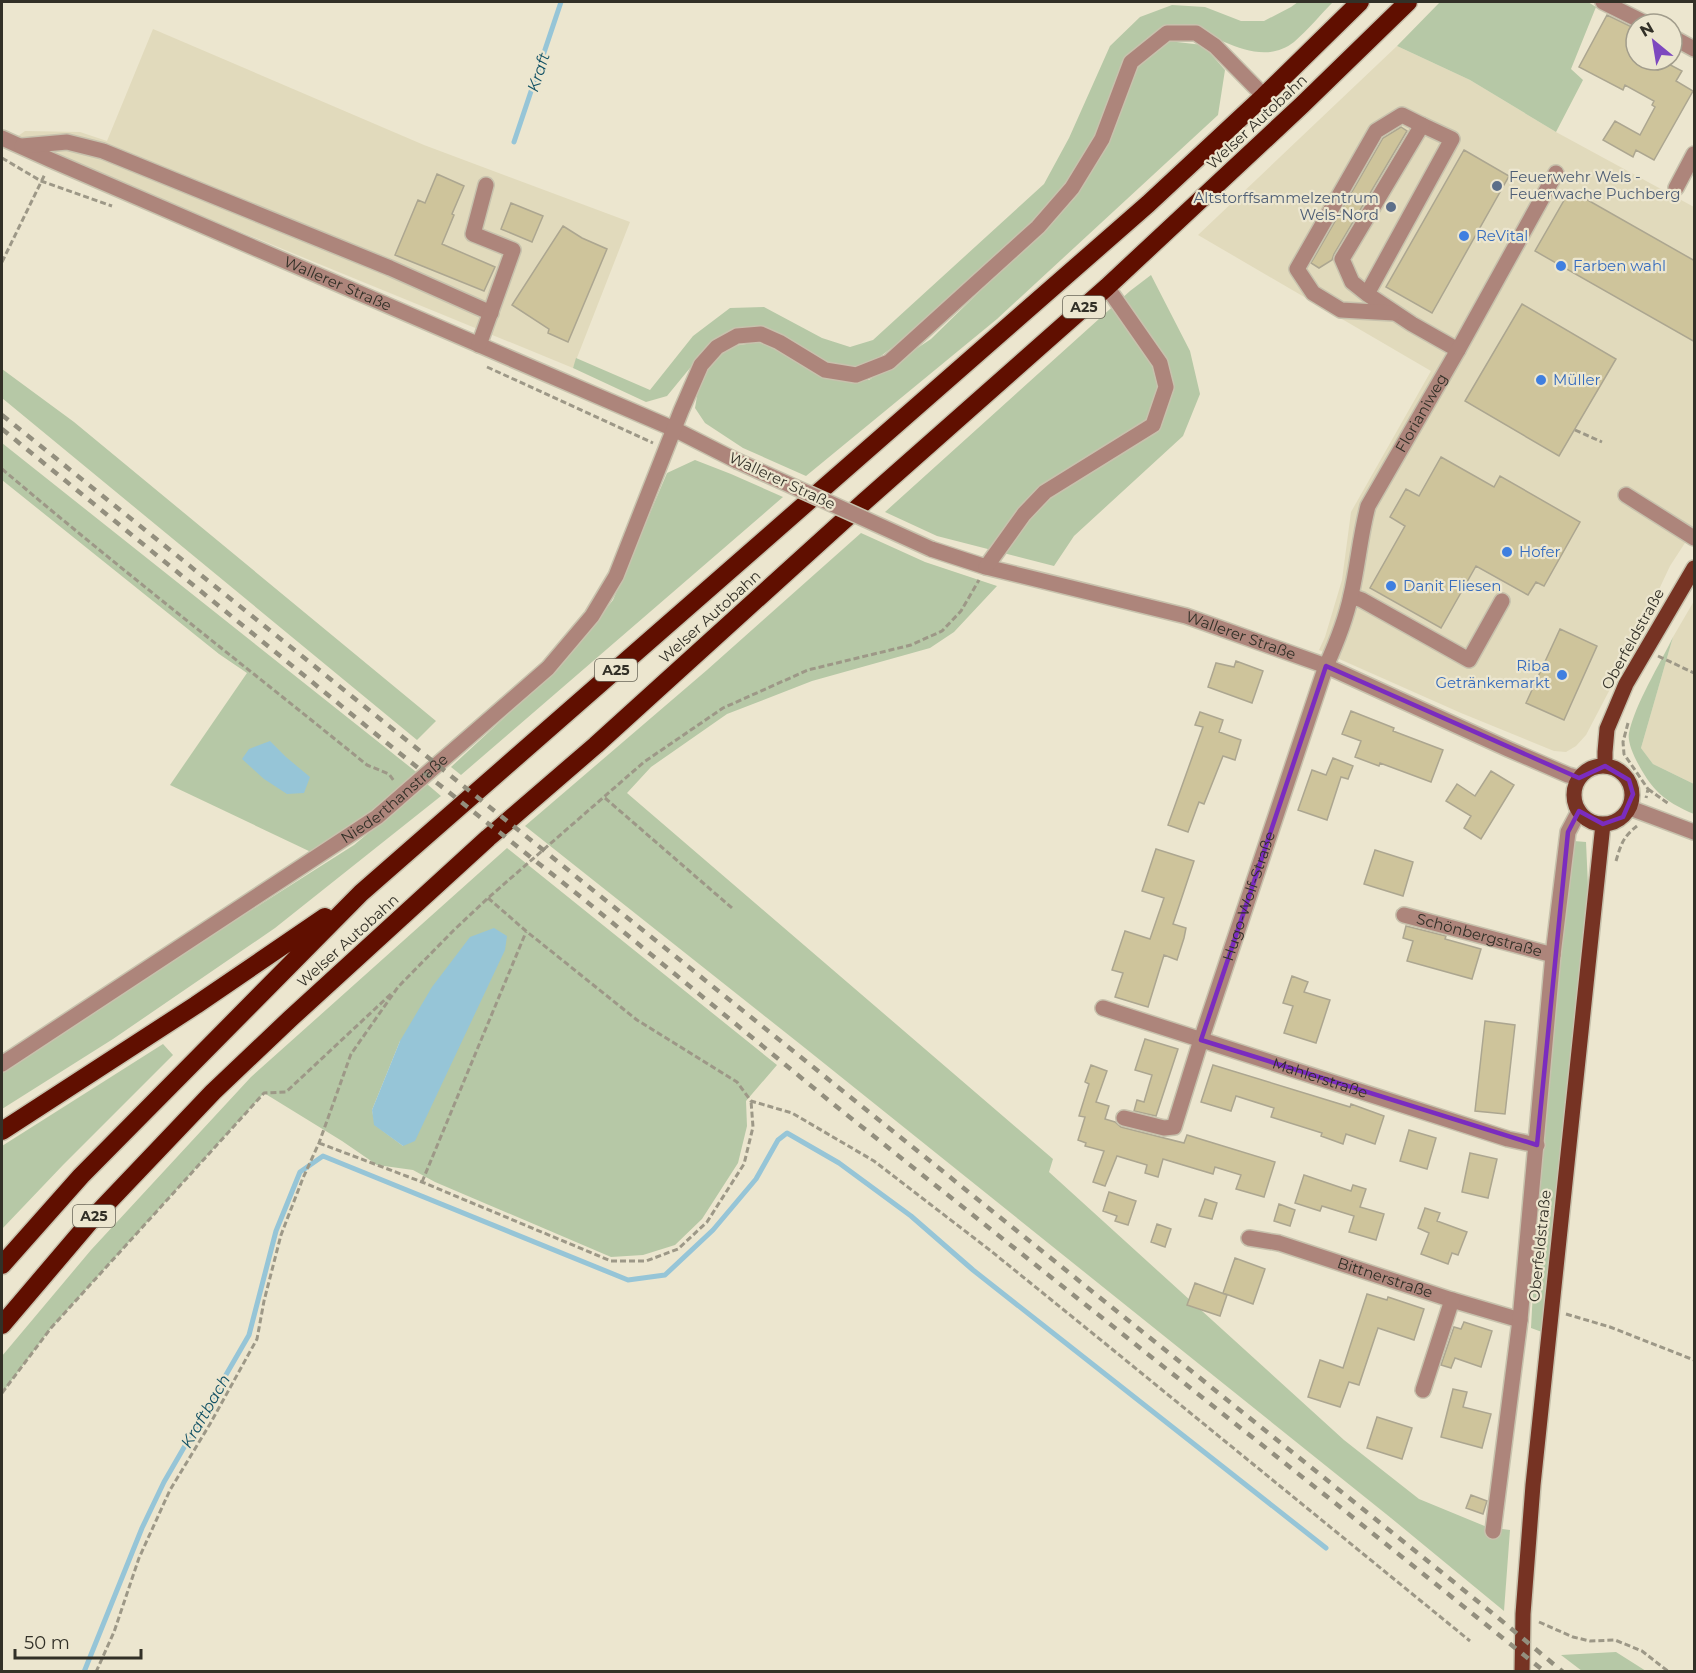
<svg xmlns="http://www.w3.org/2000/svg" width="1696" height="1673" viewBox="0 0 1696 1673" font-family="Montserrat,sans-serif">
	<rect width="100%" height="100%" fill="#ece6cf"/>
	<path fill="#e1dabc" d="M153,29L424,145L630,222L573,368L14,139L25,131L80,132L107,141Z
		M1397,46L1470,80L1556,132L1694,207V529L1670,566L1631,649L1586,735L1576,746L1566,752L1554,751L1461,713L1319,650L1325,637L1342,580L1351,512L1431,371L1198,235Z
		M1694,601V784L1653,764L1641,748L1673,637Z"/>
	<path fill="#b6c8a6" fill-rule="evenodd" d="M1298,2H1333C1320,15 1308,30 1294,42C1261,68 1219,38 1187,24L1153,35L1093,142L1063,194L918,328L873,362L853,368H835L777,332L751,326L713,340L667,396L646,402L573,368L576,358L650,390L693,336L730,308L764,307L822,338L850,347L873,340L1044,184L1069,138L1110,46L1140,17L1172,5L1205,7L1241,21H1264L1291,7Z
		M1440,2H1588L1596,7L1571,69L1583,80L1556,132L1470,80L1397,46Z
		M1168,41L1203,45L1225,70L1218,115L997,319L806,476L743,448L705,423L695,408L701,372L727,347L765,341L829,378L869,380L931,339L1074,199L1110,130L1138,63Z
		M1151,275L1190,351L1200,394L1183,436L1074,536L1054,566L937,536L885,512L1130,291Z
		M2,369L74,422L436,721L417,740L2,398Z
		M2,443L420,775L393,799L311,852L170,785L247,673L219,654L2,480Z
		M695,460L731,474L783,497L461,775L451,767L563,663L613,600L667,473Z
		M861,533L925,562L997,586L954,632L930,648L812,681L727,714L651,767L627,793L1053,1159L1049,1172L1344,1440L1419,1499L1487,1527L1510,1530L1504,1611L1391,1518L805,1048L525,826L707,670Z
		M1673,637L1641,748L1653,764L1694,784V814C1681,809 1665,800 1656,790C1646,780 1626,747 1629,733C1635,704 1660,664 1673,637Z
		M427,784L441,796L275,928L113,1039L2,1109V1073L100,1006L354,845Z
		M1574,841L1586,842L1588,886L1542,1332L1531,1328L1545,1068Z
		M507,848L777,1065L746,1101L747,1126L738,1163L702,1219L675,1245L643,1255L611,1257L435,1182L413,1170L377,1165L342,1141L264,1093L51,1328L2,1393V1356L91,1250L251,1077ZM400,1041L403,1146L375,1125L372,1110Z
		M163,1044L173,1055L63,1165L2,1229V1146Z
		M1616,1652L1646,1671H1582L1561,1655Z"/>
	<path fill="#96c5d7" d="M270,741L286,757L310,777L304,793L287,794L264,779L242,759L249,749Z
		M494,928L507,936L505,950L415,1141L403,1146L374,1125L372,1110L400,1041L432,987L470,937Z"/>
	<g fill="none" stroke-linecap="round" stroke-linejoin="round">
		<path stroke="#96c5d7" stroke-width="5" d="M514,142L561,2
			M84,1672L142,1528L164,1482L249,1335L276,1231L300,1172L323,1156L628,1280L665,1275L713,1230L756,1179L778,1140L787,1133L839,1163L911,1216L973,1270L1039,1322L1326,1548"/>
	</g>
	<path fill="#cec49b" stroke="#aca690" stroke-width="1.5" d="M1607,15L1636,29V60L1658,70L1663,61L1682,71L1676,81L1693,91L1654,160L1636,150L1633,157L1603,140L1615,121L1640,135L1655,107L1652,105L1654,101L1625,85L1623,90L1579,67Z
		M1401,127L1407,131L1334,254L1332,260L1319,268L1311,263L1383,138Z
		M1464,150L1509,176L1432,313L1386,287Z
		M437,174L464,186L452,214L454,215L442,244L495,267L484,291L395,255L418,200L425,203Z
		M1570,190L1695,261V342L1535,251Z
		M511,203L543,216L532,242L501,229Z
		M563,226L582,238L607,249L568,342L548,333L549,329L512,305Z
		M1522,304L1616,359L1559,456L1465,401Z
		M1441,457L1494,487L1500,476L1580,522L1544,586L1536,582L1528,595L1476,566L1441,628L1370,588L1405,526L1390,517L1406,489L1419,496Z
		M1560,629L1597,646L1564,720L1526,703Z
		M1236,661L1263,671L1252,703L1208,687L1216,663L1234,667Z
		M1351,711L1394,728L1393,731L1443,750L1431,782L1380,763L1379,766L1355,757L1361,741L1342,734Z
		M1200,712L1223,720L1219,732L1241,740L1235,760L1223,756L1204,804L1199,802L1188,832L1168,825L1203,727L1195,725Z
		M1333,758L1353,766L1348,779L1341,777L1327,820L1298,810L1312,770L1326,775Z
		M1491,771L1514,785L1481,839L1464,828L1471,816L1446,801L1457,784L1475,796Z
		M1156,849L1194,861L1173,924L1186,928L1184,938L1177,960L1164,955L1148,1007L1115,997L1123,973L1112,970L1125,931L1150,939L1164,898L1142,891Z
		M1375,850L1413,862L1403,896L1364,884Z
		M1406,926L1446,936L1445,939L1481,949L1472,979L1407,961L1413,941L1403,938Z
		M1292,976L1308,982L1304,992L1330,1000L1316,1043L1284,1033L1293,1006L1283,1003Z
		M1485,1021L1515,1025L1505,1114L1475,1111Z
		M1145,1039L1178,1049L1156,1116L1134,1111L1137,1100L1144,1102L1152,1075L1135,1070Z
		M1091,1065L1107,1071L1096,1102L1109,1106L1105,1119L1115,1122L1121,1127L1184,1143L1187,1135L1275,1162L1264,1197L1236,1189L1241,1175L1215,1167L1213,1174L1163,1159L1158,1177L1145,1173L1147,1165L1117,1156L1105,1186L1093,1182L1104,1151L1085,1146L1086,1143L1078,1140L1085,1117L1079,1116L1089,1084L1085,1082Z
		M1213,1065L1350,1107L1351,1104L1384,1116L1375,1144L1346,1134L1343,1144L1321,1136L1322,1133L1271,1117L1274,1108L1236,1096L1231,1111L1201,1102Z
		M1409,1130L1436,1138L1427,1169L1400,1161Z
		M1470,1153L1497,1159L1488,1198L1462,1192Z
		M1304,1175L1351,1191L1353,1185L1366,1189L1360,1207L1384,1214L1376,1240L1349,1232L1354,1216L1322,1206L1320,1211L1295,1203Z
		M1109,1192L1136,1201L1128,1225L1115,1221L1117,1216L1103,1211Z
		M1205,1199L1217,1203L1212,1219L1199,1216Z
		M1279,1204L1295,1210L1290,1226L1274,1221Z
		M1425,1208L1440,1213L1437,1221L1467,1232L1458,1255L1452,1253L1448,1264L1421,1254L1429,1233L1418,1228Z
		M1157,1224L1171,1229L1165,1247L1151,1242Z
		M1235,1258L1265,1269L1253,1304L1223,1293Z
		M1195,1283L1227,1295L1220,1316L1187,1305Z
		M1367,1294L1387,1300L1388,1297L1424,1309L1414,1340L1378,1328L1359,1385L1349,1382L1340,1407L1308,1397L1320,1360L1343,1368Z
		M1464,1322L1492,1331L1481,1367L1455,1358L1451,1368L1441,1365L1454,1327L1461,1329Z
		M1453,1389L1467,1392L1463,1407L1491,1414L1482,1448L1441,1437Z
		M1377,1417L1412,1428L1402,1459L1367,1448Z
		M1471,1495L1487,1501L1483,1514L1466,1508Z"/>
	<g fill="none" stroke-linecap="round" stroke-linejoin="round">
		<g stroke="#c7c2ad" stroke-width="18">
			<g id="minor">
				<path d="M1603,2L1647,24"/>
				<path d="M1672,37L1694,49"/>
				<path id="s1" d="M2,138L51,160L674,429L737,461"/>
				<path d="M22,146L67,142L103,151L390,268L491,313"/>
				<path d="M1676,188L1694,154"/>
				<path d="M1367,294L1452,139L1422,125L1342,259L1352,282L1367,294L1412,324L1458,350"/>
				<path d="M1394,313L1341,310L1313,293L1297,269L1376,131L1402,115L1422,125"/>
				<path d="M479,345L513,250L473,234L486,185"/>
				<path d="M1626,495L1694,538"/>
				<path id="s2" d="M931,549L986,567L1186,616L1326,666L1508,749L1568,775L1579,778"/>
				<path d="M986,567L1024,514L1045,492L1153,425L1166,387L1160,363L1107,287"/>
				<path d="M1351,596L1362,600L1469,660L1502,601"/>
				<path d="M1630,808L1694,832"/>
				<path id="s3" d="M1404,915L1553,955"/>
				<path id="s4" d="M1103,1008L1508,1139L1537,1145"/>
				<path id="s5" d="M2,1064L377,817L548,668L592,616L616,576L681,411L701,365L717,347L737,336L761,334L779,342L825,370L856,375L889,362L1038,227L1072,188L1102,139L1131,62L1167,33H1196L1215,46L1264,96"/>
				<path id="s6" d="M1124,1118L1164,1128L1174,1127L1201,1040L1326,666C1336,644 1346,619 1351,595C1358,565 1360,536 1368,506L1458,350L1556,173"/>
				<path id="s7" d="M1249,1238L1279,1243L1452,1300L1520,1320"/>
				<path d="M1423,1390L1452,1300"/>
				<path d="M1493,1531L1520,1320L1553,955L1568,832L1579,811"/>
			</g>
		</g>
		<g stroke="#c7c2ad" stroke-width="18">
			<path id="major" d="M1605,766V752L1607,729L1626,684L1694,568
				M1574 795a29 29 0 1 1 58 0a29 29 0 1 1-58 0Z
				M1522,1672L1523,1614L1533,1485L1603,824"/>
		</g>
		<g stroke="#c7c2ad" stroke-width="21">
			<path id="highway" d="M2,1131L196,1005L325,917
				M2,1265L81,1176L361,893L1148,204L1264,96L1360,2
				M2,1325L93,1218L213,1092L291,1018L488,838L596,745L864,502L1107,287L1302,105L1408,2"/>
		</g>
		<path stroke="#9d9887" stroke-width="3" stroke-dasharray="6 3" stroke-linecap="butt" d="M2,158L41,181L112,206
			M2,262L45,174
			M487,367L653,443
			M1575,430L1602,442
			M2,469C121,570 245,666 367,765L389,774L394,781
			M1658,656L1694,673
			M1628,723L1623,742L1624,754L1648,789L1646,798
			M1648,789L1669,804
			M605,798L732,908
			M1616,861C1621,844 1623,837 1637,826
			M488,898L526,931L637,1020L737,1082L751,1101L792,1113L874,1161L991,1251L1107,1345L1470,1641
			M319,1143L422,1182L611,1261H646L678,1249L707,1222L744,1164L753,1127L751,1101
			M422,1182L526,932
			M1566,1314L1610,1327L1694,1360
			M2,1393L51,1328L264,1093L286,1092L392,993
			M1539,1622L1573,1637L1590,1641L1615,1640L1642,1651L1669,1672
			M96,1672L114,1632L139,1558L170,1490L210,1424L257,1339L264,1301L281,1235L303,1178L319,1143L351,1054L398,987L454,930L488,898L644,762L723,708L808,670L911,645L942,631L961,611L979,580"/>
		<use href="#minor" stroke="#ad857b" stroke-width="15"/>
		<use href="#major" stroke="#763323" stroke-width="15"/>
		<use href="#highway" stroke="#600f00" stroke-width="18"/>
		<path stroke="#938f7e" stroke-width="4.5" stroke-dasharray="8 8" stroke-linecap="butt" d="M2,415L1496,1616L1563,1672
			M2,429L393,748L581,897L832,1103L1335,1503L1545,1672"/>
		<g stroke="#c7c2ad" stroke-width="18" stroke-linecap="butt">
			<path id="minor-bridge" d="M737,461L931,549"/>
		</g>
		<use href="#minor-bridge" stroke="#ad857b" stroke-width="15"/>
	</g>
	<path fill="none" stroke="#7b2cbf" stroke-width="4.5" stroke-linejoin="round" d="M1326,666L1579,778L1605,766L1629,780L1633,794L1623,817L1603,824L1579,811L1568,832L1537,1145L1201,1040Z"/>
	<g fill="#5c6f8a" stroke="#ece6cf" stroke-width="2">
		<circle cx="1497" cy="186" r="6"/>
		<circle cx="1391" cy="207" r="6"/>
	</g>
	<g fill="#3f7fe0" stroke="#ece6cf" stroke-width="2">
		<circle cx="1464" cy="236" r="6"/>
		<circle cx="1561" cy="266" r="6"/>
		<circle cx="1541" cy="380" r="6"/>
		<circle cx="1507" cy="552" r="6"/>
		<circle cx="1391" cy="586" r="6"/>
		<circle cx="1562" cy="675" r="6"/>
	</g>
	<g text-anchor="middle" stroke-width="4.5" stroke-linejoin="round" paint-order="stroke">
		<g fill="#ece6cf" stroke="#6a6759" stroke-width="1.5">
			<rect x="1063" y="296" width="42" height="22" rx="4.5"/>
			<rect x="595" y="659" width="42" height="22" rx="4.5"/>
			<rect x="73" y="1205" width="42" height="22" rx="4.5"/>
		</g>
		<g font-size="14" font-weight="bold" fill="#323027">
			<text x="1084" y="312">A25</text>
			<text x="616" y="675">A25</text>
			<text x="94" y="1221">A25</text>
		</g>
		<g font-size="15" fill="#323027" stroke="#ece6cf">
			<text transform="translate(1257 122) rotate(-43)" y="5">Welser Autobahn</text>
			<text dy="5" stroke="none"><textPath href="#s1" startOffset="366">Wallerer Straße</textPath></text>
			<text dy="5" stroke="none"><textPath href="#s6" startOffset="810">Florianiweg</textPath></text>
			<text transform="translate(782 481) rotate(25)" y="5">Wallerer Straße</text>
			<text transform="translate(710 617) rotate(-42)" y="5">Welser Autobahn</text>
			<text dy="5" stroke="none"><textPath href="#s2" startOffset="322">Wallerer Straße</textPath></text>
			<text transform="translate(1633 639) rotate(-61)" y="5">Oberfeldstraße</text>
			<text dy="5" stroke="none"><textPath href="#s5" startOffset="474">Niederthanstraße</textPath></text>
			<text dy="5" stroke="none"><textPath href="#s6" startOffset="294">Hugo-Wolf-Straße</textPath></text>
			<text dy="5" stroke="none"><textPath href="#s3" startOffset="78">Schönbergstraße</textPath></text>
			<text transform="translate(348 941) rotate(-42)" y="5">Welser Autobahn</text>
			<text dy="5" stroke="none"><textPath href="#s4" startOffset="228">Mahlerstraße</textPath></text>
			<text transform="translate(1540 1246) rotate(-84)" y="5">Oberfeldstraße</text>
			<text dy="5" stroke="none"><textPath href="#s7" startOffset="142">Bittnerstraße</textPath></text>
		</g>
		<g font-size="15" fill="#4e5e75" stroke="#ece6cf" text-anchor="start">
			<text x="1509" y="182">Feuerwehr Wels -<tspan x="1509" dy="17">Feuerwache Puchberg</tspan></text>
			<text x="1379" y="203" text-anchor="end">Altstorffsammelzentrum<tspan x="1379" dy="17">Wels-Nord</tspan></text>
		</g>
		<g font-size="15" fill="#366cbe" stroke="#ece6cf" text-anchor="start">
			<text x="1476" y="241">ReVital</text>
			<text x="1573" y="271">Farben wahl</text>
			<text x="1553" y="385">Müller</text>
			<text x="1519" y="557">Hofer</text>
			<text x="1403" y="591">Danit Fliesen</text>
			<text x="1550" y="671" text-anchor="end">Riba<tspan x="1550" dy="17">Getränkemarkt</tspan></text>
		</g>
		<g font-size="16" font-style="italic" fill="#135265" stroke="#ece6cf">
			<text transform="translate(538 72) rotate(-72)" y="6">Kraft</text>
			<text transform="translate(205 1411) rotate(-60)" y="6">Kraftbach</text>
		</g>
	</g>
	<rect width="1696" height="1673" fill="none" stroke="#323027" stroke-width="6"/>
	<g transform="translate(1654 42) rotate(330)"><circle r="28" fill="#ece6cf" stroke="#a29d8c" stroke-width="1.5"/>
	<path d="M0-4.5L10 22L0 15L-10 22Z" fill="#7d48bf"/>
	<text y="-9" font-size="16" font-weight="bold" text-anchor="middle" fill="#323027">N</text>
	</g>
	<path d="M15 1649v9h126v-9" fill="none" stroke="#323027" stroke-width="3"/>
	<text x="24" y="1649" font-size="18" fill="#323027" stroke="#ece6cf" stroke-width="4.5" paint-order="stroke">50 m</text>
</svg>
